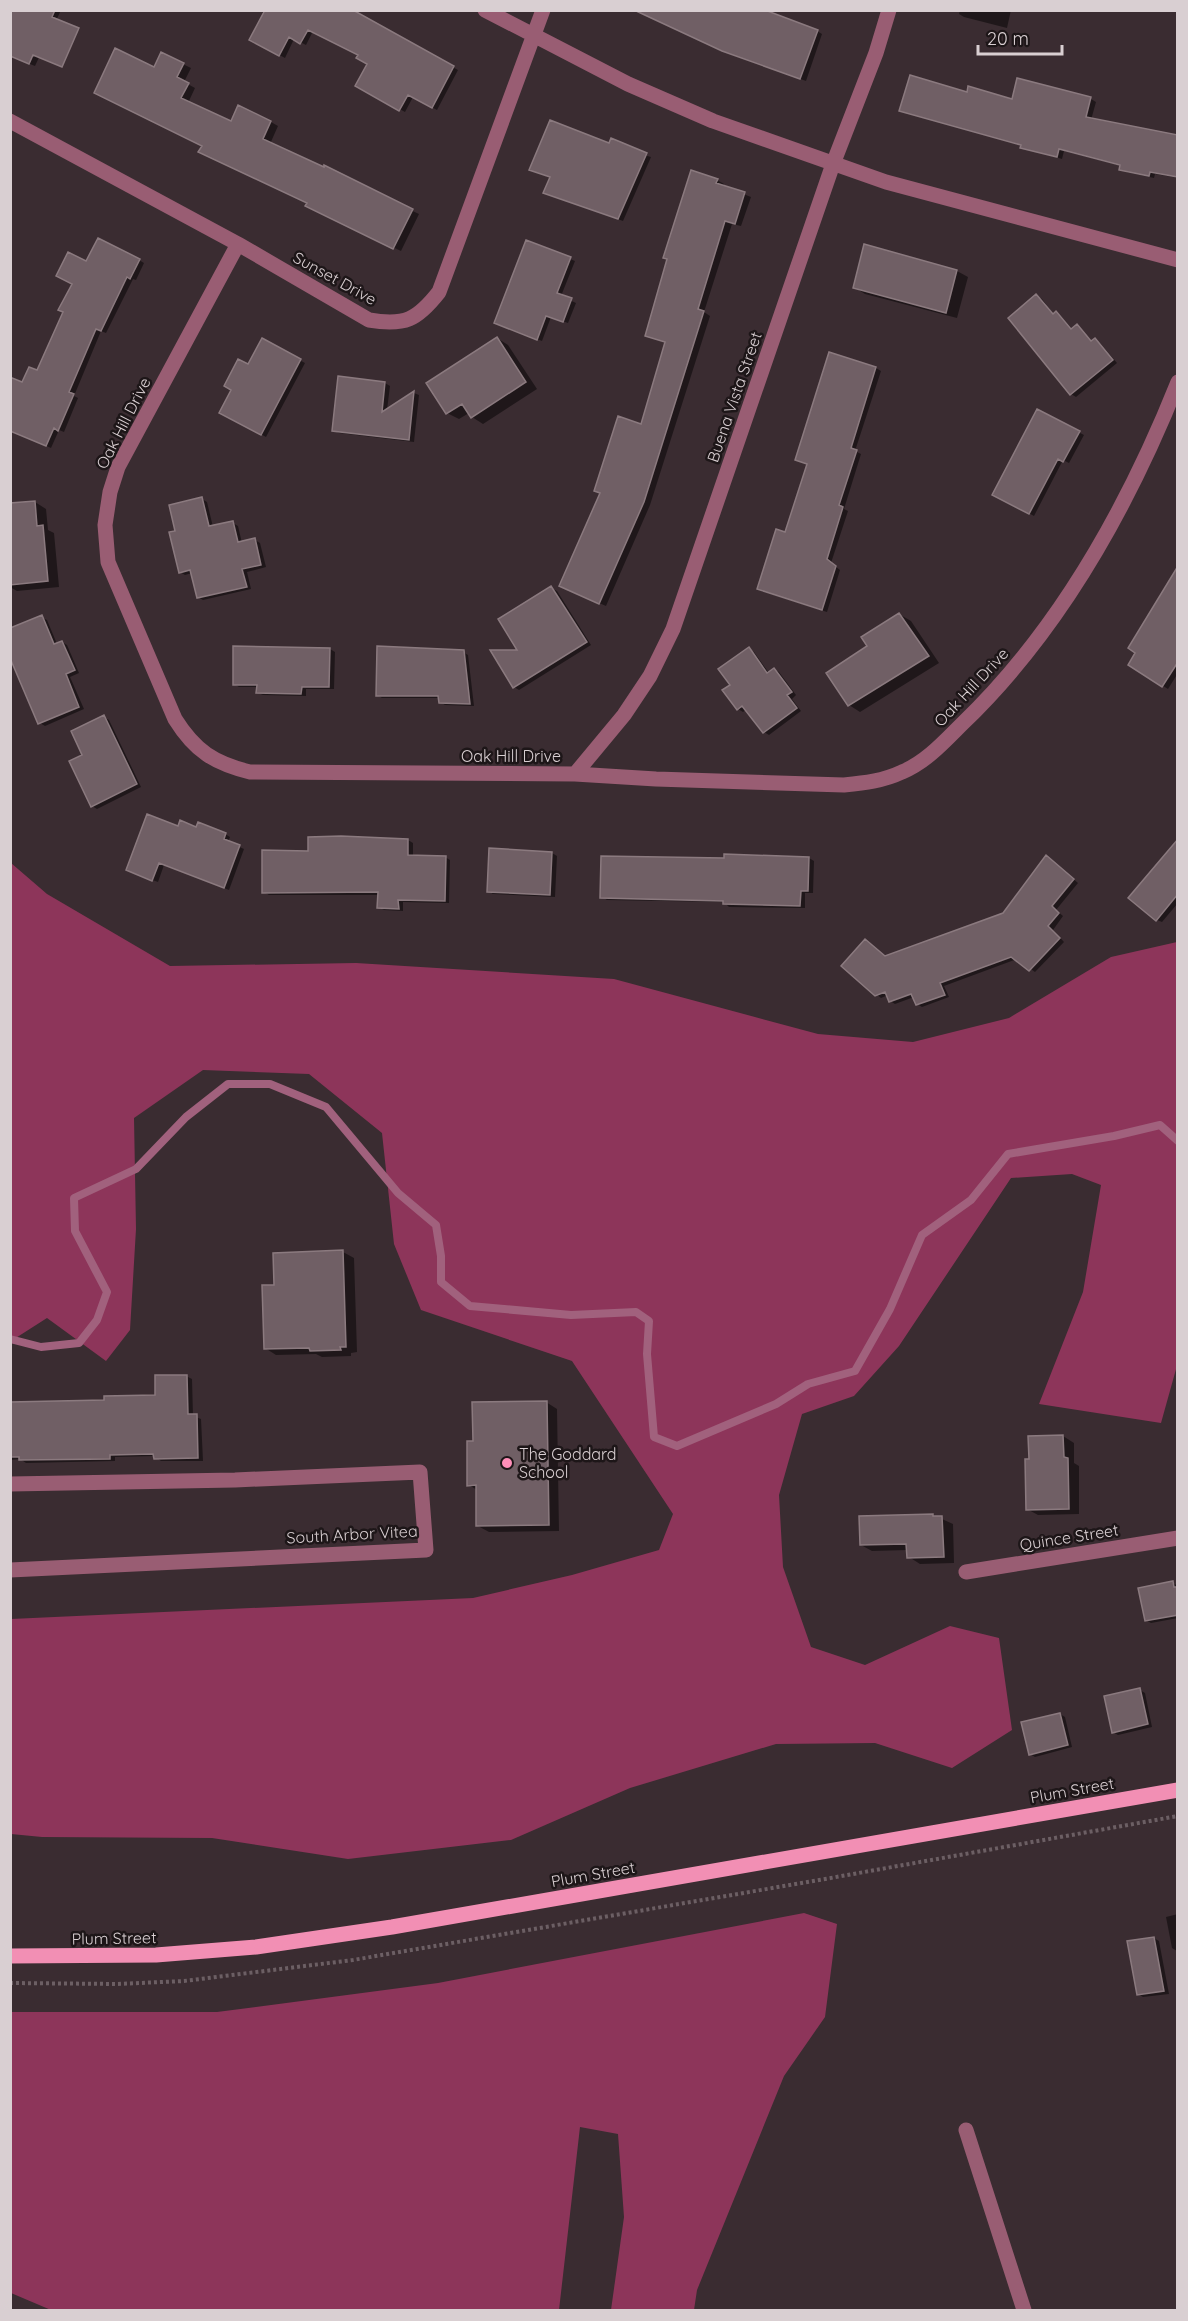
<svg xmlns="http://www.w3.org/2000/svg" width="1188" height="2321" viewBox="0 0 1188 2321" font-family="Quicksand,sans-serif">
	<rect width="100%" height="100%" fill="#3a2c31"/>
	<path fill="#8d355a" d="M11,863L47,894L170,966L356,963L614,979L818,1034L913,1042L1009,1018L1111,957L1177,942L1178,1362L1161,1423L1039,1404L1083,1292L1101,1185L1072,1174L1011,1178L899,1346L854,1396L802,1414L779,1495L783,1567L811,1647L865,1665L950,1626L999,1638L1012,1730L952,1768L875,1743L776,1744L630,1788L511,1840L348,1859L212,1838L42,1837L11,1834V1619L473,1598L572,1575L659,1550L673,1514L572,1361L421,1310L394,1244L382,1133L309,1074L203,1070L134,1118L136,1229L130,1330L106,1361L47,1318L11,1341Z
		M804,1913L837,1924L825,2017L784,2076L697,2290L694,2310H611L624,2217L618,2134L580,2127L559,2310H51L11,2293V2012H217L438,1983Z"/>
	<path fill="#0007" d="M10,10H61L35,66L10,56Z
		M259,10H350L458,70L437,110L413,97L405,112L357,86L369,63L360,55L313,31L306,45L294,39L285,58L251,40L265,14Z
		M960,10H1011L1007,28L964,17L959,14Z
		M817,31L822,34L806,81L729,53Z
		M162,54L191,68L184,82L195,88L188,103L231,123L239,107L271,122L278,126L270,144L419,214L401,251L314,209L308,203L203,145L155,69Z
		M1018,80L1091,99L1096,102L1091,120L1178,136V178L1155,174L1154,178L1126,172L1121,169L1122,166L1064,151L1062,159L1022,147V145L968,94L1013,101Z
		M610,145L651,157L623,221L550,195L551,178L531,170Z
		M717,180L724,184L723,186L751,197L741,226L732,224L704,312L710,316L650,505L606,606L567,589L602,494L642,426L666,343L647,335Z
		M570,259L575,261L561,296L576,303L568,323L551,317L542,341L501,325Z
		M139,260L144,263L136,280L133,279L106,333L101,331L74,396L78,398L64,432L59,430L51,448L10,430L23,384L38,372L87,263Z
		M957,271L968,277L957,318L865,294L854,287Z
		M1037,296L1042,299L1054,315L1056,313L1061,316L1073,330L1077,326L1093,342L1095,340L1100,343L1117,363L1076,397L1071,394Z
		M497,338L508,345L537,389L483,424L472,417L469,413L459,419L447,413Z
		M262,340L305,363L266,437L221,412Z
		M876,368L881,371L855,451L861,454L844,509L848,511L831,563L840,570L827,612L764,592L759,589L786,534Z
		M385,383L390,386L387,410L414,393L419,395L414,442L339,433L333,430Z
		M1038,411L1084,435L1069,463L1063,460L1034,516L994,494Z
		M202,499L207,502L213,527L233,523L238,526L242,543L255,540L260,543L266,567L247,572L251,589L203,600L198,597L192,573L185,575L180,572L177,532Z
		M35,502L46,509L48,530L54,533L59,587L17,591L10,587V504Z
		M1178,568V673L1168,689L1130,665Z
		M551,588L557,591L591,645L519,690L514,687L520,652Z
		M899,614L911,621L939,663L860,712L849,705L869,646Z
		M41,617L47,620L57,644L62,642L67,645L79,673L70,677L84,709L45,726L40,723Z
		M330,649L335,652L334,689H306V696L263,695L258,693V687H239L234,684Z
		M749,649L754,652L769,673L774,669L779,672L796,695L792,699L801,711L769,735L764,732L747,709L743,712L738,709L732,685Z
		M463,652L468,655L474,706L445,705L440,702V698H382L377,695Z
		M104,717L109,720L141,787L97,809L92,806L84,755Z
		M179,828L197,829L225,834L230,837L228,842L244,849L229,890L164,865L158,882L133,873Z
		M341,838L408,840L413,843V857H445L450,860L449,903L403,902V911L384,910L379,907V895H269L264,892L309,852Z
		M1178,841V903L1162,922L1157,920Z
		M552,853L557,856L555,897L493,894L488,891Z
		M809,858L814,861L813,893H805V908L729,907L724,902L607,900L602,897L725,860Z
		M1051,860L1078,883L1056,910L1063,916L1053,930L1064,942L1035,972L1017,959L944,986L949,997L922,1007L917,1004L914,997L895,1004L890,1001L888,995L881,998L876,994L886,957L1004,915Z
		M343,1252L354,1258L357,1352L351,1353V1356L322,1357L316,1354L276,1355L265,1348L276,1286Z
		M186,1376L192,1379L193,1416L201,1419L203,1461H161L155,1456L115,1457V1461L26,1463L20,1459L10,1460V1404L106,1401L157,1397Z
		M546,1402L557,1409L559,1531L489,1532L478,1526L477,1490L469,1485Z
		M1063,1436L1074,1443V1463L1079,1466V1514L1038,1515L1027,1509L1030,1460Z
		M933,1515L953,1524L954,1563L920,1564L909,1557L908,1550L872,1551L861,1545Z
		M1173,1583L1178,1586V1618L1151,1623L1146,1620Z
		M1140,1690L1145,1693L1152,1727L1118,1735L1113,1732Z
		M1060,1714L1065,1717L1072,1747L1035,1757L1030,1754Z
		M1178,1914V1951H1177L1172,1948L1166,1917Z
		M1154,1938L1159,1941L1169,1994L1143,1997L1138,1994Z"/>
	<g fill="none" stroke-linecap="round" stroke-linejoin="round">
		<path stroke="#a1617d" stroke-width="8" d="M10,1339L41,1347L79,1343L97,1320L107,1292L75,1231L74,1198L136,1169L186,1117L228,1084H270L326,1107L398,1193L436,1225L441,1256V1282L470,1306L571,1315L636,1312L649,1321L647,1354L654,1437L677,1446L776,1404L808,1384L855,1371L890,1309L922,1235L971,1200L1008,1154L1114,1136L1160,1125L1178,1141"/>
	</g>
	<path fill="#705f65" stroke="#8b7a7f" stroke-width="1.5" d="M10,10H55L52,17L79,28L62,67L33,55L29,64L10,56Z
		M265,10H353L454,66L432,108L408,95L399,111L355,86L367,64L356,58L358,55L308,30L300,44L289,37L279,56L249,40Z
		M634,10H765L818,30L800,79L722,51Z
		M115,48L154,67L161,52L184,63L177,77L189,83L181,98L231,121L238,105L271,121L263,139L324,167V165L413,209L393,249L305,206L307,203L198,152L202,146L94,93Z
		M910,75L967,92L968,86L1012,99L1017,78L1091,97L1086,117L1178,135V177L1150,172L1149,176L1119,170L1120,165L1059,149L1057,157L1020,148L1021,145L899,111Z
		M550,120L609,143L611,138L647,153L618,219L543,193L550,177L529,170Z
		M691,170L718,179L716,183L745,192L735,224L725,221L698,309L704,311L644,502L599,604L559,586L600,493L594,491L618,416L641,424L665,342L645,336L667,259L663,258Z
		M98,238L140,259L130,279L127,277L101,331L96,329L69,392L74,394L58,431L54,428L46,446L10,431V377L22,382L29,367L37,370L63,312L58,310L72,284L56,276L68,252L86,261Z
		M526,240L571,257L557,293L572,298L563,322L546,316L537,340L494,323Z
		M864,244L957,270L946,313L853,288Z
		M1036,294L1053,314L1056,311L1071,329L1077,324L1091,341L1095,338L1113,360L1070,395L1008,318Z
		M497,337L526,382L471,418L462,404L446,414L426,383Z
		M262,338L301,359L261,435L219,413L231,390L224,386L238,359L248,364Z
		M829,352L876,367L851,448L857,450L839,505L843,507L827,559L836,566L822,610L757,589L776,529L785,532L807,464L795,460Z
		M338,376L385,382L382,412L414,391L409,440L332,431Z
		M1037,409L1080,431L1063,462L1058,459L1029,514L992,495Z
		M202,497L209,526L233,521L238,542L255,538L261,565L242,569L247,587L197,598L190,570L179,573L169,532L175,531L169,505Z
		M35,501L37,526L43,525L48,581L10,585V503Z
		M1178,566V662L1162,687L1128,665L1135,653L1128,648Z
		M551,586L587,642L513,688L490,650H517L498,619Z
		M899,613L929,656L848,706L826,673L867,646L861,637Z
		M42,615L54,644L62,641L75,670L66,674L79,707L38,724L10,658V628Z
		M233,646L330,648L329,687H302L301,694L256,693L257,685H233Z
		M377,646L464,650L470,704L439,703L438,696H376Z
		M749,647L767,673L774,668L792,692L787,695L797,708L763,733L742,706L737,710L722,690L730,685L718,669Z
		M104,715L137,784L91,807L69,761L82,755L71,731Z
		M147,814L178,826L180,820L196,827L198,822L226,833L224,839L240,845L224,888L159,863L152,881L126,870Z
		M341,836L408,839V855L446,856L445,901L398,900L399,909L377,908L378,892L262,893V850L308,851V837Z
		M1178,839V894L1156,921L1128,898Z
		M489,848L552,852L550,895L487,892Z
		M724,854L809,857L808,891H801L800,906L723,904V901L600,898L601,856L724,858Z
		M1046,855L1074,879L1052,906L1059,913L1048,926L1060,938L1029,971L1011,957L940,983L945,995L916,1005L911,994L889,1002L885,992L875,996L841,966L865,939L885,956L1003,913Z
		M343,1250L346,1347H340L341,1350L310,1351L309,1348L264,1349L262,1285H274L273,1253Z
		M155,1375H187L188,1414H197L198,1458L154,1459L153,1454L110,1455V1459L19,1460V1457H10V1402L104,1400V1396L155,1395Z
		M547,1401L549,1525L476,1526V1485L467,1486V1441H473L472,1402Z
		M1063,1435L1064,1457L1068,1458L1069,1509L1026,1510L1025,1459H1029L1028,1436Z
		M933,1514V1516H942L944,1557L907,1558L906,1544L860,1545L859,1516Z
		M1173,1581L1174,1587H1178V1615L1145,1621L1138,1588Z
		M1140,1688L1148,1724L1112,1733L1104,1696Z
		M1060,1713L1068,1745L1029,1755L1021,1722Z
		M1154,1937L1164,1991L1137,1995L1127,1941Z"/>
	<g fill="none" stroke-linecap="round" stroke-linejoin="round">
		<path stroke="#6c5f64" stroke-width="4" stroke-dasharray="3 3" stroke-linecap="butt" d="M10,1983L117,1984L184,1981L353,1960L825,1879L1178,1816"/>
		<path stroke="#995d73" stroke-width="15" d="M485,10L628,84L713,121L886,182L1178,260
			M10,121L238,244L369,320C405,326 417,320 439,292L543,10
			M238,244L118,467L110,492L105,525L108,562L175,719C195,751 214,763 250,772L575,774L656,779L844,785C864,783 883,781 902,772C926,762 944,742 962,724C1059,631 1128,507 1178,382
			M575,774L624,715L650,676L673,629L833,164L876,53L889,10
			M10,1484L235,1480L420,1472L426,1550L10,1570
			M966,1572L1178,1538
			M966,2130L1024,2310"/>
		<path stroke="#f28fb4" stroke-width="15" d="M10,1956L156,1955L256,1947L392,1927L1178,1790"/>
	</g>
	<circle fill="#ff8eb9" stroke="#1d1618" stroke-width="2" cx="507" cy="1463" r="6"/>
	<g text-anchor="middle" stroke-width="5" stroke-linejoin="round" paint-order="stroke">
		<g font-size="16" fill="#d9cfd2" stroke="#1d1618">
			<text transform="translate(335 278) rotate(29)" y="6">Sunset Drive</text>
			<text transform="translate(734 397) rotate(-71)" y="6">Buena Vista Street</text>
			<text transform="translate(123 423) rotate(-63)" y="6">Oak Hill Drive</text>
			<text transform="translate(971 687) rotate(-47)" y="6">Oak Hill Drive</text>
			<text x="511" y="762">Oak Hill Drive</text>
			<text transform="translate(352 1534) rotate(-3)" y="6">South Arbor Vitea</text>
			<text transform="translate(1069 1537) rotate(-9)" y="6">Quince Street</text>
			<text transform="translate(1072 1790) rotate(-10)" y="6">Plum Street</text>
			<text transform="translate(593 1874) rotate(-10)" y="6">Plum Street</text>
			<text transform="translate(114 1938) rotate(-1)" y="6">Plum Street</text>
		</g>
		<g font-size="16" fill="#d9cfd2" stroke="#1d1618" text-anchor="start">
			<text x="519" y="1460">The Goddard<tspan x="519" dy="18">School</tspan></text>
		</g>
	</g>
	<rect width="1188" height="2321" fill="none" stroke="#d9cfd2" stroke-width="24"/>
	<path d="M978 45v9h84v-9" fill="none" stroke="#d9cfd2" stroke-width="3"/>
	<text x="987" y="45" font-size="18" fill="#d9cfd2" stroke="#1d1618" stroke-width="4.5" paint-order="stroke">20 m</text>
</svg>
